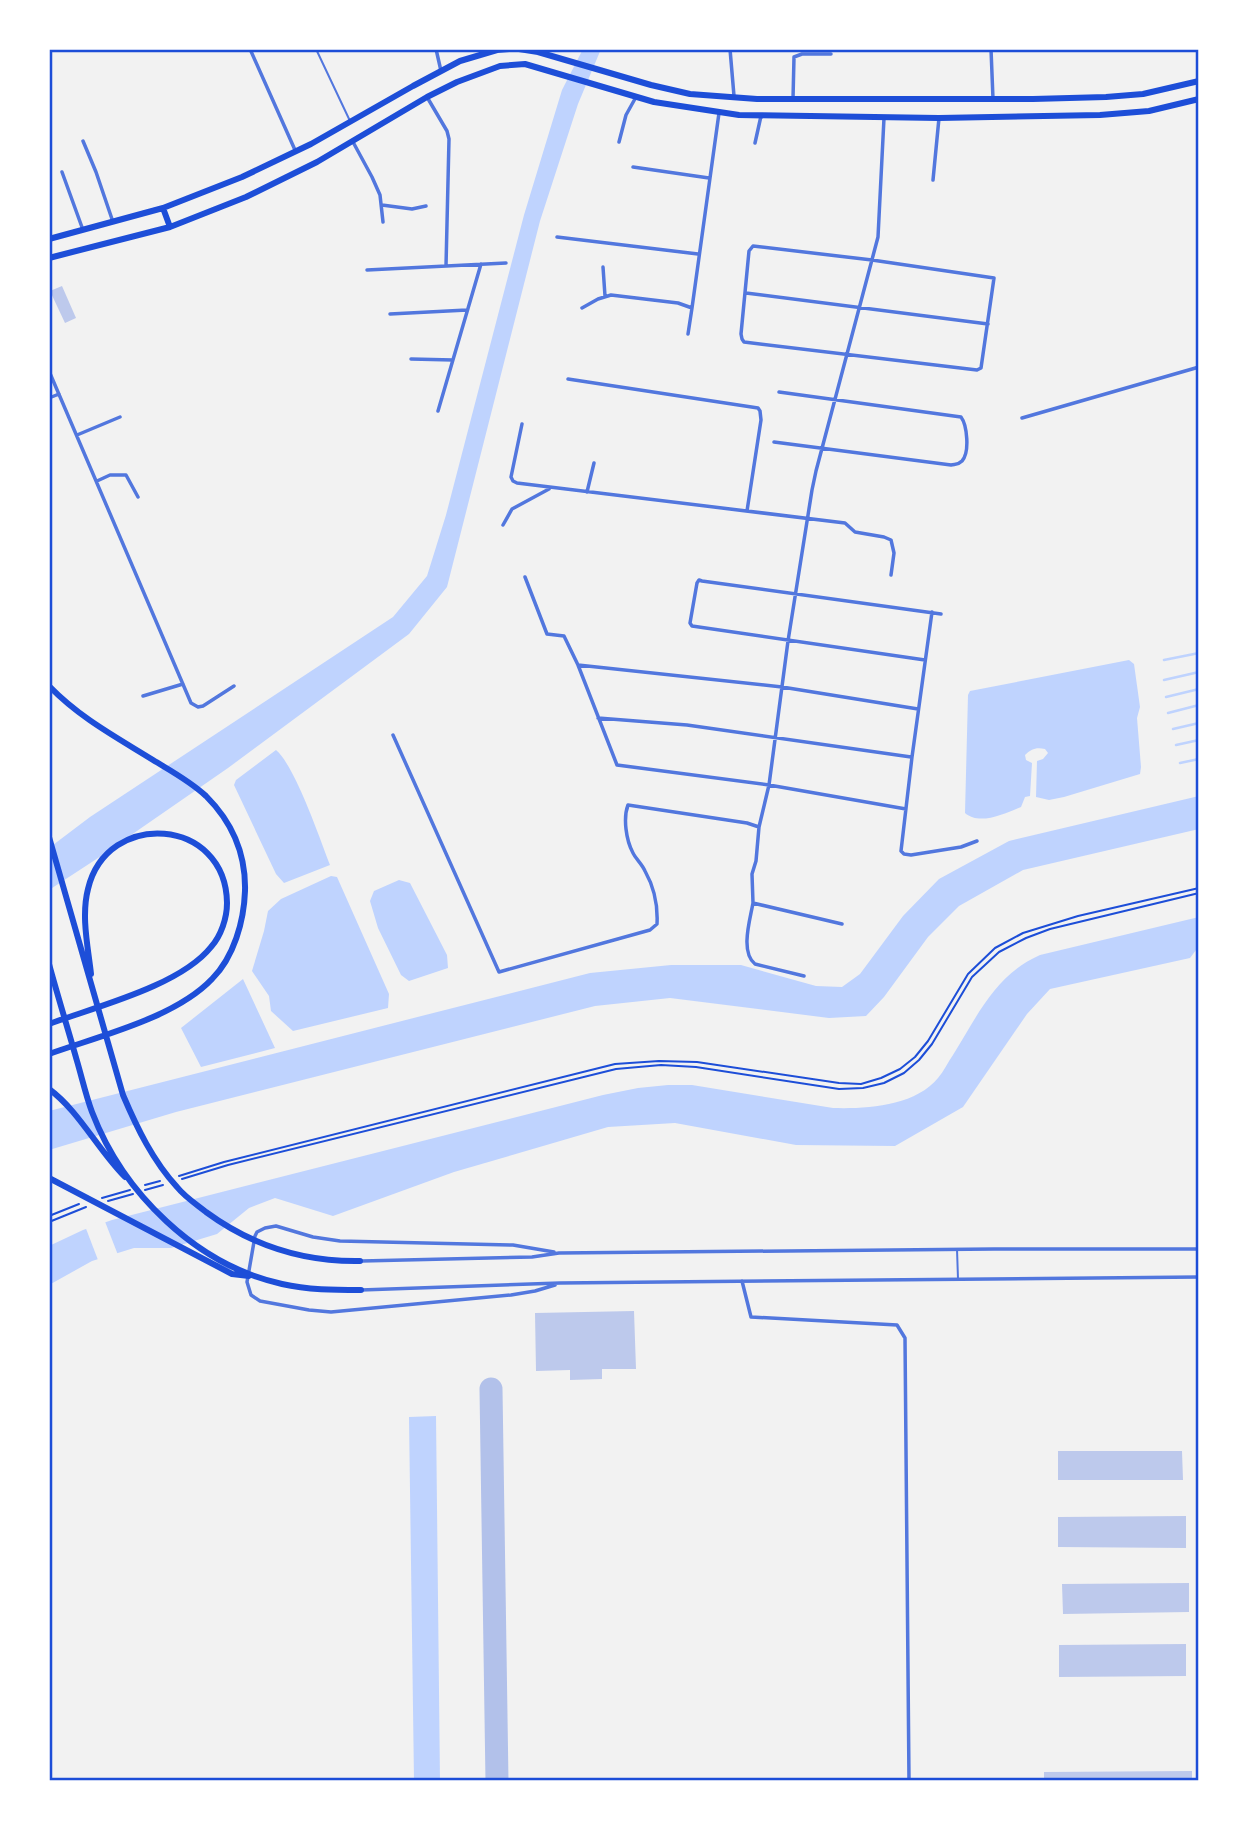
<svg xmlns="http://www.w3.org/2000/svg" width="1248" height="1830" viewBox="0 0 1248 1830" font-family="Georgia,serif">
	<rect width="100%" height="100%" fill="#f2f2f2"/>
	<path fill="#bfd3fe" d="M583,49H601L578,104L540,221L447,587L409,634L228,768L95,860L49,890V848L90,817L393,617L427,576L446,515L524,215L562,90Z
		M1129,660L1134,664L1140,707L1137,718L1141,767L1140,774L1064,797L1049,800L1036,797L1037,761L1043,759L1048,753L1045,749C1036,747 1031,749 1025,755L1026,760L1032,763L1030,796L1025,797L1021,807C1005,813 980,826 965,813L968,695L970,691Z
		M276,750C295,766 320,839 330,865L284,883L276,874L234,785L236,780Z
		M1199,796V829L1023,870L959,906L928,937L884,997L866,1016L829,1018L670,998L595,1006L176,1112L49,1150V1111L590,973L671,965H741L816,986L842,987L860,974L903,916L939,879L1009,841Z
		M331,876L337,877L389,994L388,1008L293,1031L271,1011L269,996L252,971L264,931L268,911L281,899Z
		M399,880L410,883L447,955L448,968L409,981L401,975L378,928L370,901L374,891Z
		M1199,917V946L1190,958L1050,989L1027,1014L963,1107L895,1146L796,1145L675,1123L608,1127L454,1172L333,1216L275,1198L249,1208L217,1234L171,1248H134L92,1261L49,1285V1246L83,1230L112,1220L603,1095L638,1088L668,1085H692L833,1108C867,1109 915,1106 938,1078C944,1071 948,1062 953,1055C978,1015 995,975 1040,955Z
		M243,979L275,1048L201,1067L181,1028Z
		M436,1416L440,1781H414L409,1417Z"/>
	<path fill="#f2f2f2" d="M104,1219L118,1255L98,1260L85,1226Z"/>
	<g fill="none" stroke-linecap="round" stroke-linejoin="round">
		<path stroke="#bfd3fe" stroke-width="2.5" d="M1164,660L1199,653
			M1164,680L1199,672
			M1166,697L1199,689
			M1168,713L1199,705
			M1173,729L1199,723
			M1176,745L1199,740
			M1180,763L1199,759"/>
		<path stroke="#b2c1ea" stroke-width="23" d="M491,1389L497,1781"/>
	</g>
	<path fill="#bdc9ec" d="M62,286L76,318L65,323L50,291Z
		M634,1311L636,1369H602V1379L570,1380V1370L536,1371L535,1313Z
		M1058,1451H1182L1183,1480H1058Z
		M1186,1516V1548L1058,1547V1517Z
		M1189,1583V1612L1063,1614L1062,1584Z
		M1186,1644V1676L1059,1677V1645Z
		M1192,1771V1781H1044V1772Z"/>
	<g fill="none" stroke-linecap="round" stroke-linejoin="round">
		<path stroke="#1d4ed8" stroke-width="2" d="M179,1176L224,1162L615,1064L659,1061L697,1062L839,1083L861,1084L881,1078L900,1069L915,1057L928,1041L968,974L995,948L1023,933L1078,916L1199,888
			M182,1179L228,1165L616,1069L661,1065L696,1067L839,1089L863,1088L884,1083L904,1073L919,1060L932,1044L972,977L999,952L1026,938L1050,929L1199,893
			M145,1185L160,1181
			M145,1190L163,1185
			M102,1198L130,1190
			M108,1201L133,1194
			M49,1216L79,1204
			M49,1222L86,1207"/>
		<path stroke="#5277de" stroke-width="2" d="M316,49L350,121
			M957,1249L958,1279"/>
		<path stroke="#5277de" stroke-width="3.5" d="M250,49L295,150
			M436,49L441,71
			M730,49L734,96
			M991,49L993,99
			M427,97L447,131L449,139L446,266
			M793,99L794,57L802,54H831
			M83,141L96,172L113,222
			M353,142L372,177L380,195L383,222
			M619,142L626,115L636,97
			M755,143L761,116
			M633,167L709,178
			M62,172L83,230
			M933,180L939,118
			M382,205L412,209L426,206
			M557,237L698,254
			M753,246L872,260L994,278L981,368L977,370L744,342L742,339L741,334L749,251Z
			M603,267L605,296
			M367,270L506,263
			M746,293L988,324
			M582,308L598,299L611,295L678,303L692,308L719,113
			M390,314L467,310
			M688,334L692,308
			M411,359L453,360
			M49,371L191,703L198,707L203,706L234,686
			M568,379L758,408L760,411L761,420L747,511
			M49,398L59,394
			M438,411L481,264
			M1022,418L1199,367
			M522,424L511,477L513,481L517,483L845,523L855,532L884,537L891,540L894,553L891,575
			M77,435L120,417
			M774,442L951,465C956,464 958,465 962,461C970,452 967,425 961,417L779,392
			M97,481L110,475H126L138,497
			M587,492L594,463
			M503,525L512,509L549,489
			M525,577L547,634L564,636L578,665L782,687L918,709
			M932,612L912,757L901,851L904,854L911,855L961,847L977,841
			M925,660L692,626L690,623L697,583L699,580L702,581L941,614
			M578,665L617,765L769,785L906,809
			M143,696L183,684
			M598,718L687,725L911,757
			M393,735L499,972L650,930L657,924C658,905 654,887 645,871C642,864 636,859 633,853C626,840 623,818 628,805L747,823L759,827
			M753,903C750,920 740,952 755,964L804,976
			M842,924L753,903L752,874L756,861L759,827L769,785L788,641L812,490L816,471L878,237L884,118
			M554,1252L513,1245L340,1241L313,1237L276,1226L265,1228L257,1232L255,1236L247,1282L251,1295L260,1301L309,1310L331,1312L511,1295L535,1291L555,1285
			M362,1261L532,1257L559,1253L994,1249H1199
			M742,1281L751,1317L897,1325L905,1338L909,1781
			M361,1290L560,1283L1199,1277"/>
		<path stroke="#1d4ed8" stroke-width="6" d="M519,49L538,52L651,85L690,94L757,99H1033L1106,97L1143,94L1199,81
			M163,208L170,227
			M49,239L163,208L242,177L311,144L413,86L460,61L497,50L509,49
			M49,258L170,227L246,197L317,162L427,97L457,82L500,66L525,64L654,102L739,115L939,118L1100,115L1149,111L1199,99
			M49,686C80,718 116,737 153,760C171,771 190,781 206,796C232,822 246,854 245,891C244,921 234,957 212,979C175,1018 99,1036 49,1054
			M49,837L123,1095C137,1128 153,1161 177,1187C185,1197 196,1204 206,1212C251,1245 304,1262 360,1261
			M49,964C58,997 68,1029 77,1061C82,1078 86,1096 92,1112C123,1193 196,1265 282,1284C308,1290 334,1290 361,1290
			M49,1024C95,1007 180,986 211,947C221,936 227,918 227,903C226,817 107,809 88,889C81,916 88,947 91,974
			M49,1089C79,1111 98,1150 125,1177
			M49,1178L232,1274L249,1276"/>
	</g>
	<rect width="1248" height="1830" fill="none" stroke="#ffffff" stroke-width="102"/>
	<rect x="51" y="51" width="1146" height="1728" fill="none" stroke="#1d4ed8" stroke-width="2.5"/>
</svg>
